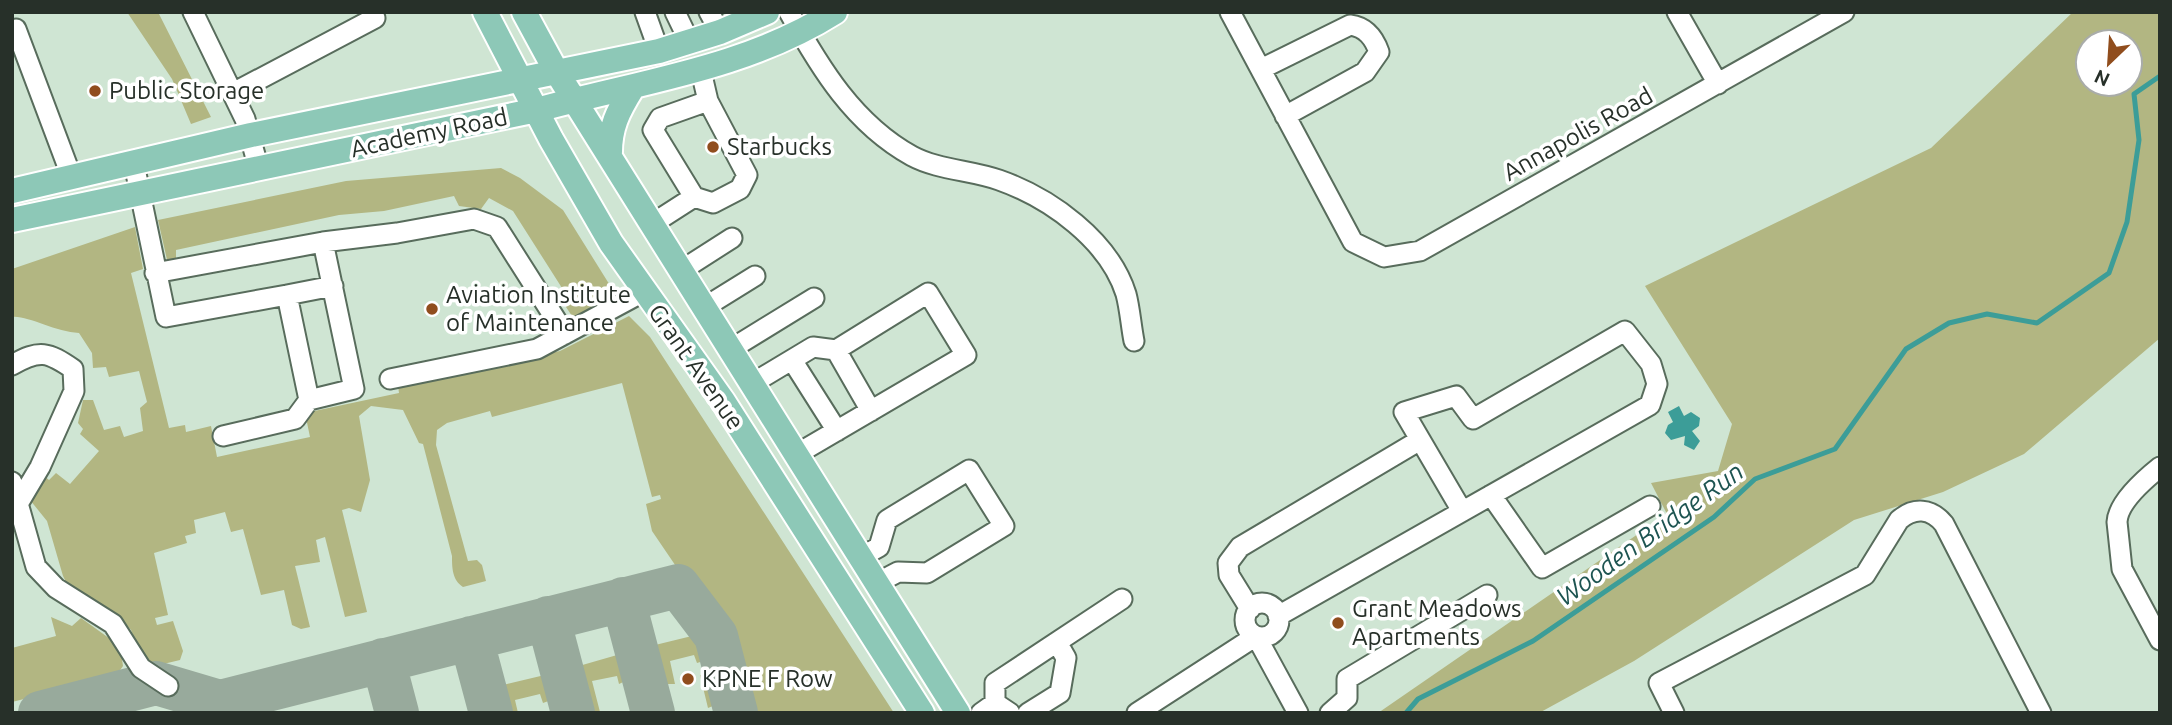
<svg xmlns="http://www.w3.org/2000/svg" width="2172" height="725" viewBox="0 0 2172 725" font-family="Ubuntu,sans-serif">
	<rect width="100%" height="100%" fill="#cfe5d3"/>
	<path fill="#b2b682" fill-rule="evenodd" d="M127,12H158L211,117L191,124L172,79Z
		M2073,12H2160V338L2024,454L1943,492L1854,520L1634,661L1539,713H1378L1667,514L1651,483L1718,471L1732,424L1645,286L1931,148ZM2088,42H2130V84H2088Z
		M501,168L520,178L563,210L616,295L582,317L572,316L566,307L569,299L513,211L489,198L481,209L459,206L454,196L384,211L339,215L176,250V262L168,264L158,220L346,181Z
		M135,227L143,269L131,273L169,428L185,425L186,432L211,426L217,457L310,437L305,413L399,393L398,386L560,351L629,316L650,337L894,713H747L722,634L652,531L646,504L661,499L660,495L652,497L622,383L492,417L490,411L447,423L437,430L436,445L468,561L477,560L482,565L486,581L463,587C452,580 452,567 452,556L423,444L419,443L403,410L371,406L359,416L370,480L361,512L349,508L342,510L367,612L345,617L325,537L316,540L320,562L295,566L310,627L301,629L292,625L284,590L261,595L243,529L231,532L225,512L194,520L196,533L185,536L187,543L154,553L168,615L155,618L157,625L173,621L183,651L180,660L155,666L141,655L131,630L121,619L68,586L63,576L47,521L30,500L43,475L49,480L56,473L70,484L99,451L80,434L83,429L78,423L83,400H93L104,430L120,426L124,437L143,431L140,408L147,402L139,371L109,377L106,367L93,368L92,353L79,333C55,332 27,315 12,317V269Z
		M51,617L72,626L81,618L120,646L123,666L116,676L12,702V648L56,636Z
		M696,635L701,636L711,651L710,659L697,663L694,655L670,661L675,684H658L648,652L651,646Z
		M624,653L630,655L634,677L619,684L617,676L592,681L600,712L585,713L572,668Z
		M711,673L718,677L723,698L720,703L708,708L700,675Z
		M549,674C557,680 558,691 554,699L543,703L540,694L515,700L518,713H501L496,693L499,686Z"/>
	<path fill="#3c9d98" d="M1679,406L1684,416L1691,412L1700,418L1699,426L1692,431L1700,441L1694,450L1684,445L1685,436L1671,440L1665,433L1668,425L1673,422L1668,412Z"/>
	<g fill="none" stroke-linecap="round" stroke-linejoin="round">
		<path stroke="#3c9d98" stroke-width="5" d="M1406,713L1418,699L1533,641L1714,517L1755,479L1835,449L1906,349L1949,323L1987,314L2037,323L2109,273L2127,222L2139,140L2134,94L2160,76"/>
		<path stroke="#98aa9c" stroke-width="44" d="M623,599L653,713
			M548,618L573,713
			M471,638L491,713
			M383,660L397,713
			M40,713L156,683L220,702L678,586L716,636L736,713"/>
		<g stroke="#586c5c" stroke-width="23">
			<path id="minor" d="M193,12L245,119L259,169
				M645,12L659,51
				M675,12L690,43
				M709,12L720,32
				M789,12C820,68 854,124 912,156C938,170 971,170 999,180C1050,198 1109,240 1126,294C1130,309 1131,326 1134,341
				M1230,12L1353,242L1384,257L1420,251L1844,12
				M1677,12L1718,84
				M16,29L72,178
				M1261,69L1350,25C1366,27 1374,38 1379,52L1365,72L1285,116
				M701,71L708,101L660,118L653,130L694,197L713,203L740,189L747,175L708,101
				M233,93L375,18L372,12
				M134,164L166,317L287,295L309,400L354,389L323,242
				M652,224L694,197
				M682,270L732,238
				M155,273L323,242L397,233L474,219L497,227L565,334
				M287,295L333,286
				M705,307L755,276
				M731,349L814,298
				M792,360L837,431
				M12,365C40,349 48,352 73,369L74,391L40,467L18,504
				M390,379L537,349L643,292
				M753,383L813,347L836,350
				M223,436L295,419L309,400
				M797,454L966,355L928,293L836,350L871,411
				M2160,467C2145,479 2118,502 2117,522L2122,569L2160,640
				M12,482L36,567L56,588L113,624L141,668L168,686
				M1491,495L1542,568L1650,506
				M861,557L879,547L887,520L969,470L1004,526L927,573L898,572L877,583
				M1245 620a17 17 0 1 1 34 0a17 17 0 1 1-34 0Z
				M1250,609L1229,575L1228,563L1240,547L1420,440
				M1278,616L1650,405L1657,384L1651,364L1625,331L1473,419L1456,396L1404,412L1462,511
				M995,703L1010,713
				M981,713L995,703V683L1122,599
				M1028,713L1060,693L1066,658L1058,644
				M1137,713L1256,636L1298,713
				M1330,713L1347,698V679L1487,595
				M1674,713L1659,683L1865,575L1899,520C1914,507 1931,508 1944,524L2041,713"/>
		</g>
		<g stroke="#fff" stroke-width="28">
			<path id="major" d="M485,12L551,139L611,243L723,401L922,713
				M524,12L556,71L958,713
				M610,157C609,128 618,111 633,87
				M12,191L251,135L659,51L720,32L767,12
				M12,220L537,110C638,82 745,69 835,12"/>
		</g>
		<use href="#minor" stroke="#fff" stroke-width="19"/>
		<use href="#major" stroke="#8dc8b7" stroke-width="24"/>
	</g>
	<g fill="#904d1d" stroke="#fff" stroke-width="2.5">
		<circle cx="95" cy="91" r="7"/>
		<circle cx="713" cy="147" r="7"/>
		<circle cx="432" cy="309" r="7"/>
		<circle cx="1338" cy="623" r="7"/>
		<circle cx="688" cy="679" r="7"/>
	</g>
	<g text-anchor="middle" stroke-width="7" stroke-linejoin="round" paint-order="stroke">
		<g font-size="24" fill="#273029" stroke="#fff" text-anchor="start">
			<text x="109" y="99">Public Storage</text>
			<text x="727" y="155">Starbucks</text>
			<text x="446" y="303">Aviation Institute<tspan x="446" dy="28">of Maintenance</tspan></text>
			<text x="1352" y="617">Grant Meadows<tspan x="1352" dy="28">Apartments</tspan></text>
			<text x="702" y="687">KPNE F Row</text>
		</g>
		<g font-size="24" fill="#273029" stroke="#fff">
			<text transform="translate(429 133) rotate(-12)" y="8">Academy Road</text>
			<text transform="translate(1578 134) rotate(-29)" y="8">Annapolis Road</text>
			<text transform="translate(696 367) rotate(55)" y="8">Grant Avenue</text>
		</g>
		<g font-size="26" font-style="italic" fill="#1d5451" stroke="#fff">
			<text transform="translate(1650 534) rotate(-36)" y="9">Wooden Bridge Run</text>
		</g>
	</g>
	<rect width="2172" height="725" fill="none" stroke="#273029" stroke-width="28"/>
	<g transform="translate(2109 63) rotate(205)"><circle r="33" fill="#ffffff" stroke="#a9aca9" stroke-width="2"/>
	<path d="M0-5L12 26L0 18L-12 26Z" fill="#904d1d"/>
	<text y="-10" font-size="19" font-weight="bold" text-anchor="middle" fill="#273029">N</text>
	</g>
</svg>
